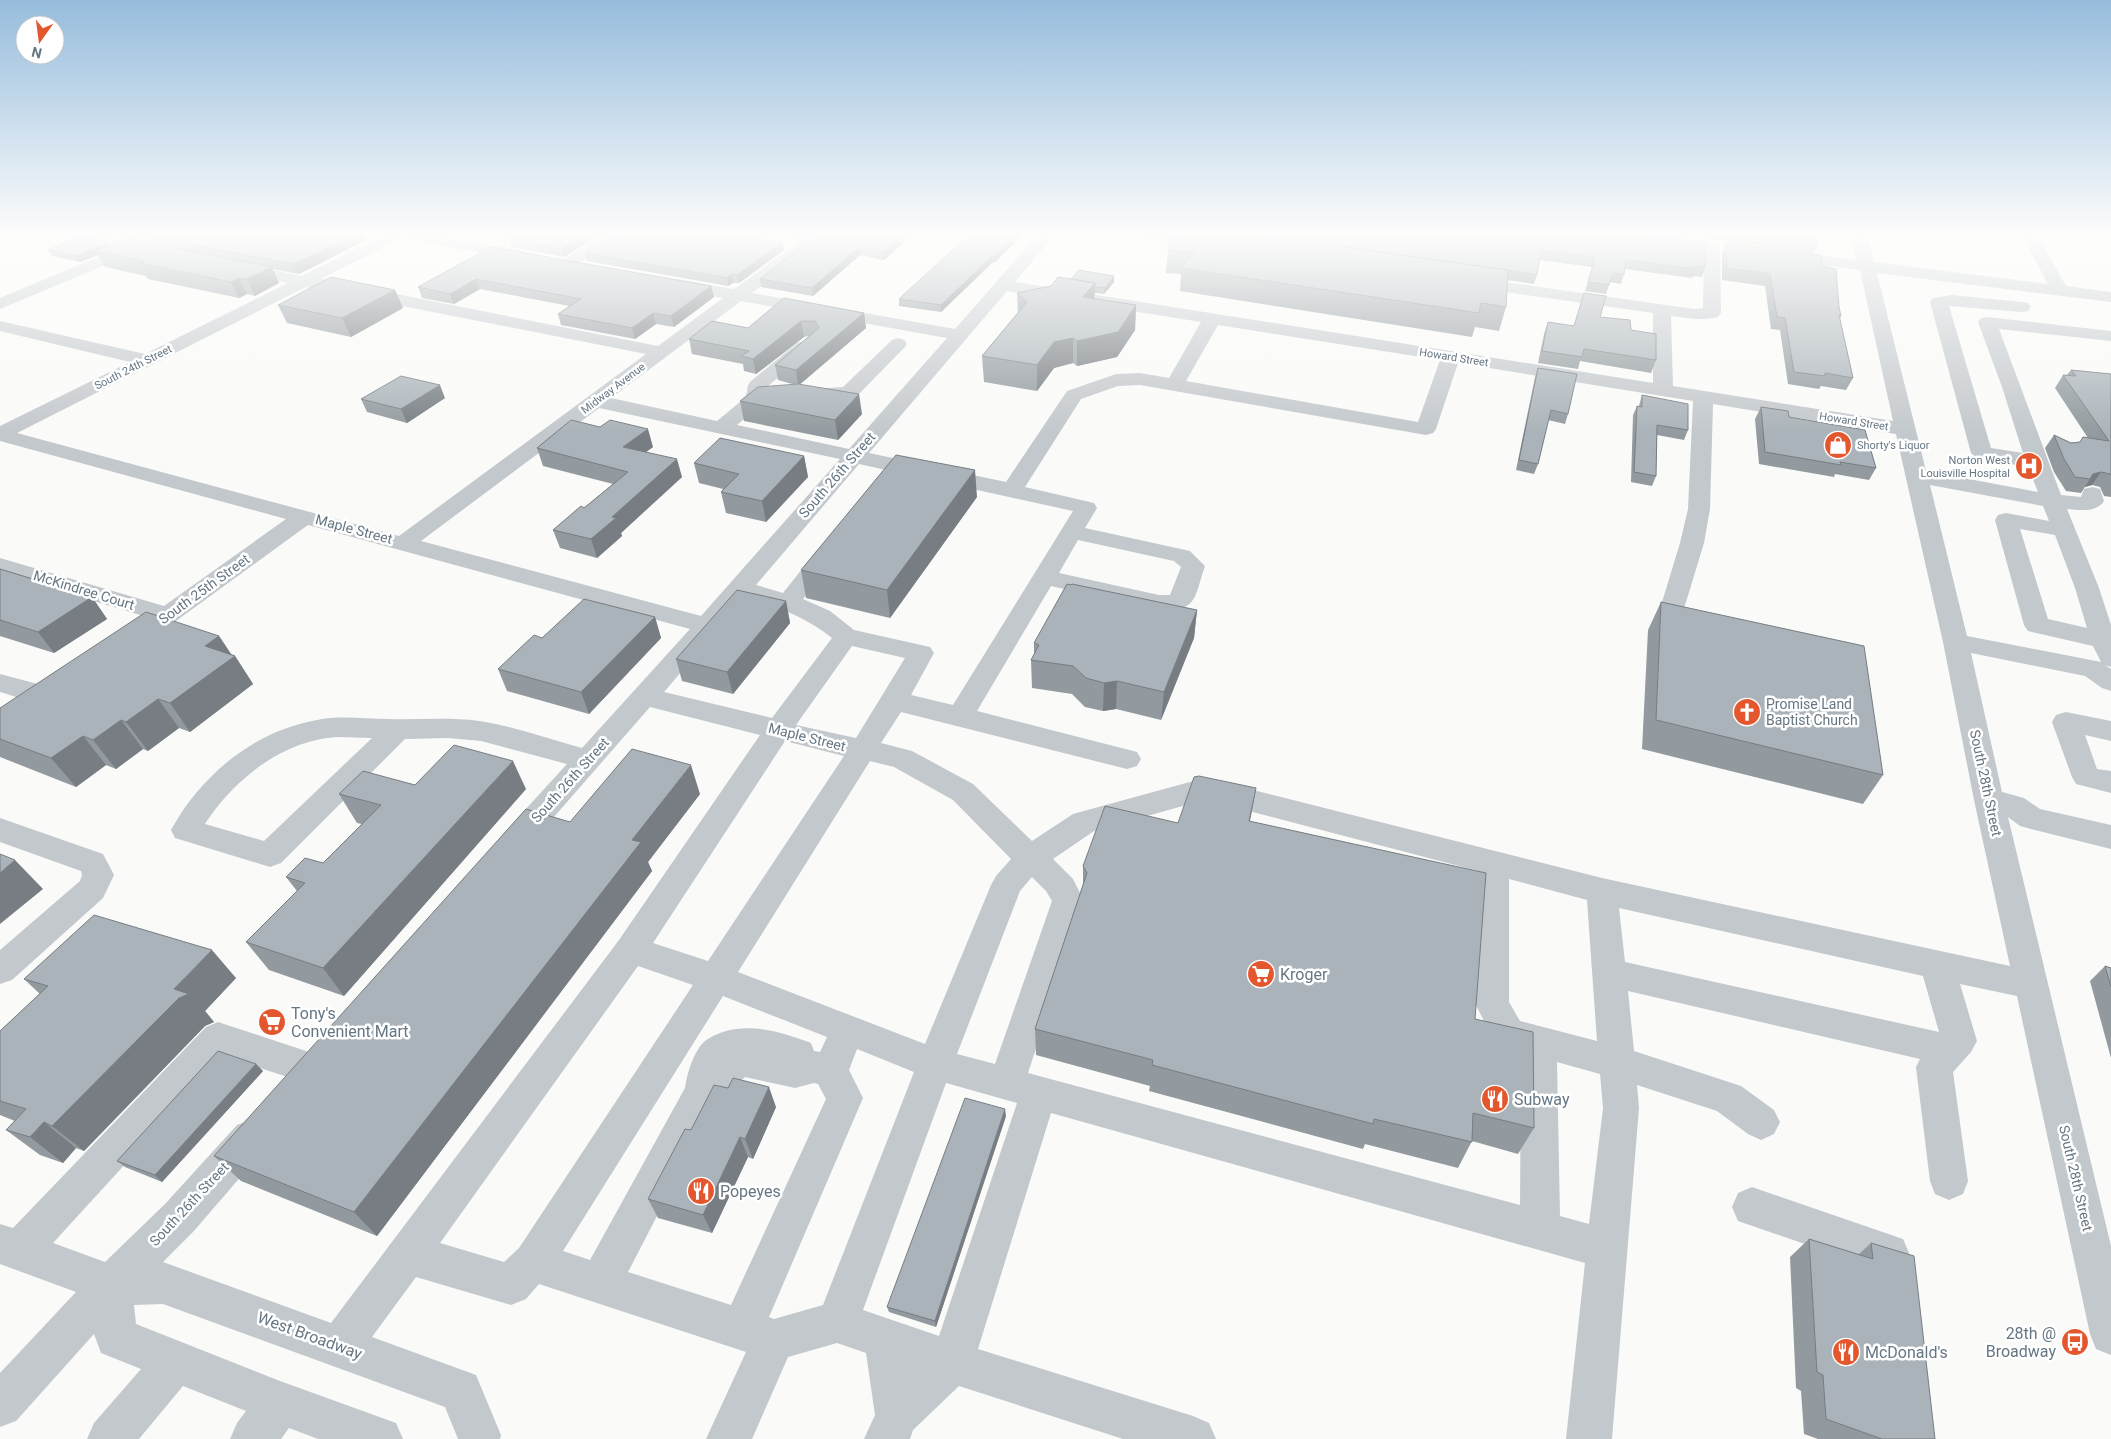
<svg xmlns="http://www.w3.org/2000/svg" width="2111" height="1439" viewBox="0 0 2111 1439" font-family="Roboto,sans-serif">
	<rect width="100%" height="100%" fill="#fafaf8"/>
	<g fill="none" stroke-linecap="round" stroke-linejoin="round">
		<path fill="#c3c8cc" fill-rule="evenodd" d="M57,233H91L132,242L154,233H176L174,236L149,247L158,249L160,252L158,255L152,257L134,253L0,309V298L119,248L65,238L59,236Z
			M388,233H424L523,251L529,253L531,256L529,259L523,261L401,238L321,279L658,346L723,298L670,288L668,284L670,280L676,279L734,289L811,233H829L752,293L955,329L1039,233H1056L1015,282L1653,383V313L1470,287L1464,286L1462,282L1464,278L1470,277L1694,309L1703,308L1704,246L1706,243H1718L1720,246L1721,313L1718,317C1702,321 1687,318 1671,316L1673,386L1893,421L1860,270L1784,261L1778,259L1776,256L1778,253L1784,251L1857,260L1851,233H1867L1874,262L2048,284L2020,233H2036L2066,286L2111,292V302L1877,273L1926,471L2038,492L2028,467L1982,459L1975,457L1971,453L1930,302L1933,298L1952,295L2022,302L2028,303L2031,307L2028,311L2022,312L1949,306L1991,448L2023,453L2002,387L1978,322L1981,318L1987,317L2111,331V341L1999,329L2061,495L2081,497L2084,489L2092,487L2100,489L2104,501C2096,513 2080,510 2067,509L2099,588L2111,625V667L2105,665L2111,669V691L2102,688L2085,676L1971,653L2002,792L2024,798L2040,809L2111,825V849L2031,829L2020,826L2008,817L2111,1246V1355L2096,1349L2090,1334L2017,996L1960,984L1977,1041L1971,1052L1953,1072L1968,1181L1963,1194L1949,1200L1935,1194L1930,1181L1916,1067L1920,1059L1628,991L1634,1051L1741,1086L1774,1110L1780,1122L1774,1134L1761,1140L1748,1134L1717,1111L1637,1085L1639,1108L1612,1439H1566L1585,1263L1051,1113L978,1349L1193,1416L1209,1423L1216,1439H1123L959,1386L913,1430L910,1439H864L875,1415L866,1353L837,1343L788,1357L752,1439H706L746,1352L539,1284L526,1299L511,1305L416,1277L372,1337L476,1375L501,1435L500,1439H458L445,1407L163,1304L134,1305L136,1324L280,1381L396,1423L403,1439H318L289,1428L281,1439H230L237,1423L246,1411L183,1386L139,1439H87L94,1423L141,1369L101,1353L94,1334L16,1421L0,1427V1373L76,1292L0,1264V1224L13,1228L206,1027L218,1022L312,1053L325,1057L330,1069L325,1081L312,1085L224,1056L53,1243L105,1262L165,1204L237,1125L250,1120L263,1125L269,1138L263,1151L193,1232L163,1262L331,1323L619,940L760,735L650,707L526,849L515,853L504,849L500,841L504,833L567,764L481,741L448,738L405,739L281,863L270,867L175,838L171,830C201,775 254,731 317,720C340,715 365,719 388,719C419,720 449,717 479,721C514,726 548,739 582,748L690,629L308,525L143,645L134,647L125,645L121,639L125,633L147,617L0,573V558L164,606L286,519L0,441V426L130,362L0,331V321L145,354L288,283L232,272L230,268L232,264L238,263L302,276ZM306,287L646,354L399,536L17,433ZM1007,291L1201,322L1169,378L1140,373L1116,374L1067,391L1006,482L869,453ZM741,301L947,338L849,449L737,425L761,405L856,397L904,348L907,344L904,340L898,338L892,340L843,387L767,392V387L813,347L811,343L804,341L797,343L751,381L748,385L746,397L717,421L611,398ZM1218,325L1440,360L1418,422L1186,381ZM1458,363L1693,401L1688,509L1680,543L1659,612L1662,618L1671,620L1680,618L1683,612L1704,543L1710,509L1713,404L1896,434L1943,642L1974,800L2010,966L1602,878L1249,789L1197,780L1073,814L1032,841L973,784L912,751L881,743L901,712L1127,769L1137,766L1141,759L1137,752L977,711L1051,586L1159,611C1198,611 1194,598 1205,566L1190,551L1085,528L1097,508L1094,503L1025,487L1081,399L1118,386L1140,385L1426,435L1433,433L1436,429ZM599,408L840,459L701,616L421,541ZM859,464L1073,511L953,705L911,695L934,653L930,647L854,630L830,611L803,599L838,554L834,549L826,547L818,549L783,593L756,585ZM1930,485L2043,506L2049,521L2006,513L1998,515L1995,520L2024,625L2028,631L2093,646L2101,662L1967,636ZM2020,529L2055,535L2075,588L2087,628L2048,619ZM1078,540L1174,561L1181,567L1170,595H1159L1059,573ZM745,597C778,607 804,616 832,638L772,718L664,692ZM852,646L905,658L856,738L796,725ZM337,737L372,738L264,841L205,824C233,780 283,740 337,737ZM785,741L844,756L708,961L653,943ZM870,761L894,767L953,800L1011,859L996,876L991,885L925,1044L738,972ZM1197,802L1249,811L1478,871L1475,1003L1496,1045L1521,1053L1520,1205L1028,1073L1084,901L1073,879L1053,859L1094,831ZM1032,877L1046,891L1052,901L995,1064L957,1054L1020,891ZM1509,879L1587,900L1597,1041L1520,1021L1509,1002ZM1619,908L1923,976L1939,1032L1625,962ZM638,966L693,985L519,1248L504,1262L440,1243ZM723,996L827,1037L820,1052L814,1051L811,1043C782,1032 750,1022 720,1033C713,1036 706,1039 701,1045C692,1057 687,1074 685,1088L590,1260L563,1251ZM857,1049L914,1072L823,1305L774,1319L769,1317L863,1098L849,1070ZM1557,1062L1600,1074L1603,1108L1589,1224L1560,1216ZM745,1077L795,1088L814,1083L818,1084L826,1099L731,1305L628,1272L715,1104ZM946,1083L1017,1103L939,1336L863,1310Z
			M607,233H626L573,267H561L559,264L561,261Z
			M1127,233H1169L1205,238L1211,240L1213,243L1211,246L1205,248L1135,238L1129,236Z
			M0,674L49,687L62,682L71,685L75,691C59,717 23,698 0,692Z
			M2066,712L2111,721V741L2085,735L2097,769L2111,771V793L2076,784L2072,777L2052,722L2056,715Z
			M0,818L103,854L114,875L103,898L12,980L0,984V950L80,881L82,875L81,871L0,842Z
			M1752,1187L1903,1239L1909,1253L1903,1267L1889,1273L1738,1221L1732,1207L1738,1193Z"/>
	</g>
	<path fill="#929a9f" d="M100,233H149L132,240Z
		M160,233H363L366,240L299,274L272,269L279,283L255,296L247,294L239,298L148,279L146,276L105,267L98,255L80,262L52,256L48,250L111,245H155L150,237Z
		M475,233H603L564,257L512,247L510,239Z
		M761,233H808L799,240Z
		M820,233H914L884,260L860,255L813,296L761,287L760,279Z
		M1025,233L994,263H992L941,312L899,306V299Z
		M1632,233L1705,268L1702,277L1693,276L1692,278L1625,269L1621,284L1610,282L1606,294L1585,291L1592,267L1539,260L1537,275L1534,284L1508,280L1506,307L1499,331L1475,327L1472,337L1180,291L1181,274L1166,273L1168,250Z
		M1664,233H1817L1818,243L1814,253Z
		M2095,233H2111V235Z
		M783,242L784,250L739,283H733L728,286L587,261L585,253Z
		M1726,243L1822,266L1839,307L1841,316L1840,319L1853,378L1846,390L1821,386L1819,389L1788,384L1780,330L1771,329L1765,286L1722,280V254Z
		M491,247L711,286L714,297L674,327L656,324L635,339L561,325L558,314L569,306L480,289L454,304L422,298L418,287Z
		M1114,276V282L1104,294L1095,293L1094,299L1136,305L1135,330L1117,357L1077,366L1073,363L1054,368L1037,391L984,382L982,356L1018,313L1017,293L1051,286Z
		M395,290L403,308L351,337L287,323L278,305Z
		M864,313L866,328L800,384L862,414L838,440L744,421L740,401L792,384L778,380L775,365L809,336L804,337L756,374L744,371L743,364L692,354L689,339L748,328Z
		M1600,317L1631,330L1656,360L1651,373L1580,361L1578,369L1538,363L1544,334L1548,322L1574,326Z
		M1538,368L1568,414L1565,424L1548,420L1538,464L1534,474L1516,470L1535,377Z
		M2071,370L2111,374V497L2104,496L2100,487L2092,485L2085,487L2081,493L2066,491L2054,472L2045,448L2054,435L2071,443L2080,442L2088,438L2055,388L2063,375H2067Z
		M1642,395L1688,430L1684,440L1657,435L1656,476L1652,486L1631,482L1633,415L1637,406H1639Z
		M445,398L407,423L367,412L361,399Z
		M1761,407L1789,417L1876,468L1869,480L1835,474L1834,477L1759,464L1755,419Z
		M653,447L646,452L682,477L621,533L622,536L597,558L560,548L553,530L584,508L613,484L543,466L537,448Z
		M804,456L808,477L766,522L726,513L721,492L723,489L699,483L694,463Z
		M977,497L890,618L806,598L801,570Z
		M0,569L92,597L107,619L54,653L0,636Z
		M786,601L790,623L733,694L682,681L676,659Z
		M1661,602L1883,775L1863,804L1642,749L1648,630Z
		M1197,610L1194,638L1161,720L1116,709L1103,711L1085,707L1072,694L1032,688L1031,660L1034,655V643Z
		M655,617L661,638L589,714L507,691L498,669L542,638Z
		M219,636L231,654L235,656L253,684L190,732L179,728L148,751L143,749L116,769L106,765L76,787L0,757V708Z
		M415,785L526,789L344,996L269,970L246,942L297,891L286,877L323,863L362,824L357,823L339,794Z
		M700,794L648,862L652,871L377,1236L241,1181L214,1156L570,822Z
		M1250,821L1475,1019L1534,1128L1518,1154L1472,1141L1458,1168L1365,1144L1363,1149L1149,1091L1150,1086L1036,1055L1035,1029L1083,885V866L1178,823Z
		M2105,966L2111,968V1058L2090,981Z
		M236,978L205,1011L214,1022L205,1026L84,1151L76,1148L63,1163L40,1155L6,1130L15,1121L0,1115V1031L40,994L24,979Z
		M256,1064L263,1071L162,1182L125,1167L117,1161Z
		M776,1107L753,1159L748,1157L712,1233L658,1218L648,1199L691,1130Z
		M1006,1116L936,1327L889,1312L887,1307Z
		M1809,1239L1858,1255L1871,1243L1935,1439H1818L1804,1434L1801,1391L1796,1388L1790,1257Z"/>
	<path fill="#777d82" d="M128,233H149L132,240Z
		M358,233H363L366,240L299,274L294,264Z
		M588,233H603L564,257L561,249Z
		M797,233H808L799,240Z
		M904,233H914L884,260L883,252Z
		M1018,233H1025L994,263V256Z
		M783,242L784,250L739,283L737,275Z
		M109,243L112,249L96,251L98,255L80,262L77,256Z
		M859,247L860,255L813,296L812,288Z
		M992,256V263L941,312V305Z
		M272,267L279,283L255,296L247,279Z
		M732,274L733,283L728,286L727,278Z
		M1114,276V282L1104,294L1105,288Z
		M239,278L247,294L239,298L231,282Z
		M476,279L480,289L454,304L450,294Z
		M1095,283L1094,307L1083,297Z
		M711,286L714,297L674,327L671,316Z
		M395,290L403,308L351,337L342,318Z
		M1136,305L1135,330L1117,357L1077,366V341Z
		M653,313L656,324L635,339L632,328Z
		M864,313L866,328L798,386L796,370Z
		M801,321L804,337L756,374L753,359Z
		M1073,338V363L1054,368L1037,391V365L1054,342Z
		M440,385L445,398L407,423L401,409Z
		M859,394L862,414L838,440L835,420Z
		M648,429L653,447L628,465L623,447Z
		M804,456L808,477L766,522L762,501Z
		M677,459L682,477L621,533L622,536L597,558L591,539L612,517Z
		M975,470L977,497L890,618L887,590Z
		M2101,472L2092,485L2085,487L2093,474Z
		M92,597L107,619L54,653L38,632Z
		M786,601L790,623L733,694L727,672Z
		M1197,610L1194,638L1161,720L1164,692Z
		M655,617L661,638L589,714L581,692Z
		M219,636L233,657L235,656L253,684L190,732L170,703L205,646Z
		M1117,681L1116,709L1103,711L1104,683Z
		M158,699L179,728L148,751L126,722Z
		M121,720L143,749L116,769L93,740Z
		M83,736L106,765L76,787L51,758Z
		M513,761L526,789L344,996L323,968Z
		M691,765L700,794L648,862L652,871L377,1236L354,1212L632,840Z
		M1256,788L1251,816L1244,849L1249,821Z
		M15,860L43,889L0,924V873Z
		M212,950L236,978L205,1011L214,1022L205,1026L84,1151L52,1126L174,989Z
		M256,1064L263,1071L162,1182L155,1175Z
		M769,1087L776,1107L753,1159L745,1139Z
		M1005,1109L1006,1116L936,1327L935,1321Z
		M44,1122L76,1148L63,1163L30,1137Z
		M740,1137L748,1157L712,1233L703,1215Z"/>
	<path fill="#aab3b9" stroke="#777d82" d="M160,233H358L294,264L150,237Z
		M517,233H588L561,249L509,239L520,234Z
		M615,233H728L783,242L737,275L732,274L727,278L585,253Z
		M820,233H904L883,252L859,247L812,288L760,279Z
		M971,233H1018L994,256H992L941,305L899,299Z
		M1170,233H1246L1508,270L1506,307L1481,303L1479,313L1181,268L1194,252L1168,250Z
		M1246,233H1632L1706,242L1705,268L1695,266V269L1626,260L1624,275L1613,273L1609,285L1588,282L1595,258L1541,250L1537,275L1508,270Z
		M1738,233H1817L1818,243Z
		M80,237L109,243L77,256L48,250Z
		M126,239L272,267L247,279L239,278L231,282L140,263L145,261L96,251Z
		M1726,243L1821,255L1822,266L1836,269L1839,307L1841,316L1839,315L1853,378L1825,373V376L1794,372L1785,318L1777,317L1770,274L1727,268Z
		M491,247L711,286L671,316L653,313L632,328L558,314L581,299L476,279L450,294L418,287Z
		M1079,270L1114,276L1105,288L1095,287V283L1071,279Z
		M331,277L395,290L342,318L278,305Z
		M1058,277L1095,283L1083,297L1136,305L1118,332L1077,341L1073,338L1054,342L1037,365L982,356L1027,302L1017,293L1051,286Z
		M1584,293L1606,296L1600,317L1630,320L1631,330L1656,334V360L1584,349L1582,357L1542,351L1548,322L1574,326Z
		M784,298L864,313L796,370L775,365L819,328L815,321H801L753,359L741,356L749,351L689,339L712,321L748,328Z
		M1538,368L1577,374L1568,414L1551,410L1538,464L1519,460Z
		M2071,370L2111,374V475L2110,474L2101,472L2093,474L2090,479L2075,477L2064,459L2054,435L2071,443L2080,442L2083,437L2109,441L2063,375L2076,376Z
		M401,376L440,385L401,409L361,399Z
		M798,384L859,394L835,420L740,401L758,387Z
		M1642,395L1688,404V430L1657,425L1656,476L1634,472L1637,406L1642,407Z
		M1761,407L1788,411L1789,417L1865,430L1876,468L1840,462L1841,465L1765,452Z
		M571,420L600,427L610,420L648,429L623,447L677,459L612,517L616,518L591,539L553,530L581,506L584,508L628,472L537,448Z
		M720,438L804,456L762,501L721,492L739,474L694,463Z
		M896,455L975,470L887,590L801,570Z
		M0,569L92,597L38,632L0,620Z
		M1067,584L1071,585L1072,584L1197,610L1164,692L1117,681L1104,683L1086,678L1073,666L1031,660L1039,645L1034,643Z
		M737,590L786,601L727,672L676,659Z
		M584,599L655,617L581,692L498,669L534,635L542,638Z
		M1661,602L1864,646L1883,775L1656,720Z
		M146,612L219,636L205,646L235,656L170,703L158,699L126,722L121,720L93,740L83,736L51,758L0,739V708Z
		M454,745L513,761L323,968L246,942L305,883L286,877L305,858L323,863L381,805L339,794L363,771L415,785Z
		M632,749L691,765L632,840L641,842L354,1212L214,1156L526,809L570,822Z
		M1199,776L1256,788L1249,821L1486,873L1475,1019L1533,1032L1534,1128L1473,1113L1472,1142L1374,1119L1373,1124L1152,1065L1153,1060L1035,1029L1087,873L1083,866L1105,806L1178,823L1194,777Z
		M0,854L15,860L0,873Z
		M94,915L212,950L174,989L189,994L179,998L52,1126L44,1122L30,1137L6,1130L26,1109L0,1101V1031L48,986L24,979Z
		M2105,966L2111,968V987Z
		M218,1051L256,1064L155,1175L117,1161Z
		M733,1078L769,1087L745,1139L740,1137L703,1215L648,1199L685,1129L691,1130L714,1085L728,1088Z
		M965,1098L1005,1109L935,1321L887,1307Z
		M1809,1239L1873,1259L1871,1243L1914,1256L1935,1439H1882L1826,1419L1823,1375L1817,1372Z"/>
	<linearGradient id="sky" x2="0" y2="1"><stop stop-color="#96bcdc"/><stop offset="0.54" stop-color="#fdfdfc"/><stop offset="1" stop-color="#fdfdfc" stop-opacity="0"/></linearGradient>
	<rect width="2111" height="435" fill="url(#sky)"/>
	<defs>
		<g id="shop-disc" transform="scale(1.4375)"><circle r="9.5" fill="#e4572e" stroke="#fff"/><path d="M-5-2.5h2.3a2.7 3.5 0 0 1 5.4 0H5L5.5 6h-11ZM-1.5-2.5h3a1.5 2.3 0 0 0-3 0Z" fill="#fff"/></g>
		<g id="hospital-disc" transform="scale(1.4375)"><circle r="9.5" fill="#e4572e" stroke="#fff"/><path d="M-5-5h3v3.5h4V-5h3V5h-3V1.5h-4V5h-3Z" fill="#fff"/></g>
		<g id="church-disc" transform="scale(1.4375)"><circle r="9.5" fill="#e4572e" stroke="#fff"/><path d="M-1.2-6h2.4v3.5h3.3v2.4h-3.3V6h-2.4V-.1h-3.3v-2.4h3.3Z" fill="#fff"/></g>
		<g id="supermarket-disc" transform="scale(1.4375)"><circle r="9.5" fill="#e4572e" stroke="#fff"/><path d="M-6-5.5h2.5l.6 2H6L4.5 2H-2.5L-4.4-4H-6ZM-1.5 3.2a1.3 1.3 0 1 0 .1 0ZM3 3.2a1.3 1.3 0 1 0 .1 0Z" fill="#fff"/></g>
		<g id="restaurant-disc" transform="scale(1.4375)"><circle r="9.5" fill="#e4572e" stroke="#fff"/><path d="M-5-6h1v4h1v-4h1v4h1v-4h1v5L-1.5 .5V6h-2V.5L-5-1ZM5-6V6H3V1.5H1.5Q1.5-4 5-6Z" fill="#fff"/></g>
		<g id="bus-disc" transform="scale(1.4375)"><circle r="9.5" fill="#e4572e" stroke="#fff"/><path d="M-5-6H5V4H4V6H2V4H-2V6H-4V4H-5ZM-3.5-4V0h7V-4ZM-3.5 1.2v1.5H-2V1.2ZM2 1.2v1.5H3.5V1.2Z" fill="#fff"/></g>
	</defs>
	<g fill-rule="evenodd">
		<use href="#shop-disc" x="1838" y="445"/>
		<use href="#hospital-disc" x="2029" y="466"/>
		<use href="#church-disc" x="1747" y="712"/>
		<use href="#supermarket-disc" x="1261" y="974"/>
		<use href="#supermarket-disc" x="272" y="1022"/>
		<use href="#restaurant-disc" x="1495" y="1099"/>
		<use href="#restaurant-disc" x="701" y="1191"/>
		<use href="#bus-disc" x="2075" y="1342"/>
		<use href="#restaurant-disc" x="1846" y="1352"/>
	</g>
	<g text-anchor="middle" stroke-width="5" stroke-linejoin="round" paint-order="stroke">
		<g font-size="11" fill="#657683" stroke="#fff">
			<text transform="translate(1454 357) rotate(9)" y="4">Howard Street</text>
			<text transform="translate(133 367) rotate(-27)" y="4">South 24th Street</text>
			<text transform="translate(613 388) rotate(-37)" y="4">Midway Avenue</text>
			<text transform="translate(1854 421) rotate(9)" y="4">Howard Street</text>
		</g>
		<g font-size="11" fill="#657683" stroke="#fff" text-anchor="start">
			<text x="1857" y="449">Shorty's Liquor</text>
			<text x="2010" y="464" text-anchor="end">Norton West<tspan x="2010" dy="13">Louisville Hospital</tspan></text>
		</g>
		<g font-size="14" fill="#657683" stroke="#fff">
			<text transform="translate(837 475) rotate(-49)" y="5">South 26th Street</text>
			<text transform="translate(354 529) rotate(15)" y="5">Maple Street</text>
			<text transform="translate(204 589) rotate(-36)" y="5">South 25th Street</text>
			<text transform="translate(84 590) rotate(17)" y="5">McKindree Court</text>
			<text transform="translate(807 737) rotate(14)" y="5">Maple Street</text>
			<text transform="translate(570 780) rotate(-48)" y="5">South 26th Street</text>
			<text transform="translate(1986 783) rotate(78)" y="5">South 28th Street</text>
			<text transform="translate(2076 1178) rotate(77)" y="5">South 28th Street</text>
			<text transform="translate(189 1204) rotate(-47)" y="5">South 26th Street</text>
		</g>
		<g font-size="14" fill="#657683" stroke="#fff" text-anchor="start">
			<text x="1766" y="709">Promise Land<tspan x="1766" dy="16">Baptist Church</tspan></text>
		</g>
		<g font-size="16" fill="#657683" stroke="#fff" text-anchor="start">
			<text x="1280" y="980">Kroger</text>
			<text x="291" y="1019">Tony's<tspan x="291" dy="18">Convenient Mart</tspan></text>
			<text x="1514" y="1105">Subway</text>
			<text x="720" y="1197">Popeyes</text>
			<text x="2056" y="1339" text-anchor="end">28th @<tspan x="2056" dy="18">Broadway</tspan></text>
			<text x="1865" y="1358">McDonald's</text>
		</g>
		<g font-size="16" fill="#657683" stroke="#fff">
			<text transform="translate(310 1335) rotate(20)" y="6">West Broadway</text>
		</g>
	</g>
	<g transform="translate(40 40) rotate(194)"><circle r="24" fill="#ffffff" stroke="#c1c8cd"/>
	<path d="M0-4L9 19L0 12L-9 19Z" fill="#e4572e"/>
	<text y="-8" font-size="14" font-weight="bold" text-anchor="middle" fill="#657683">N</text>
	</g>
</svg>
